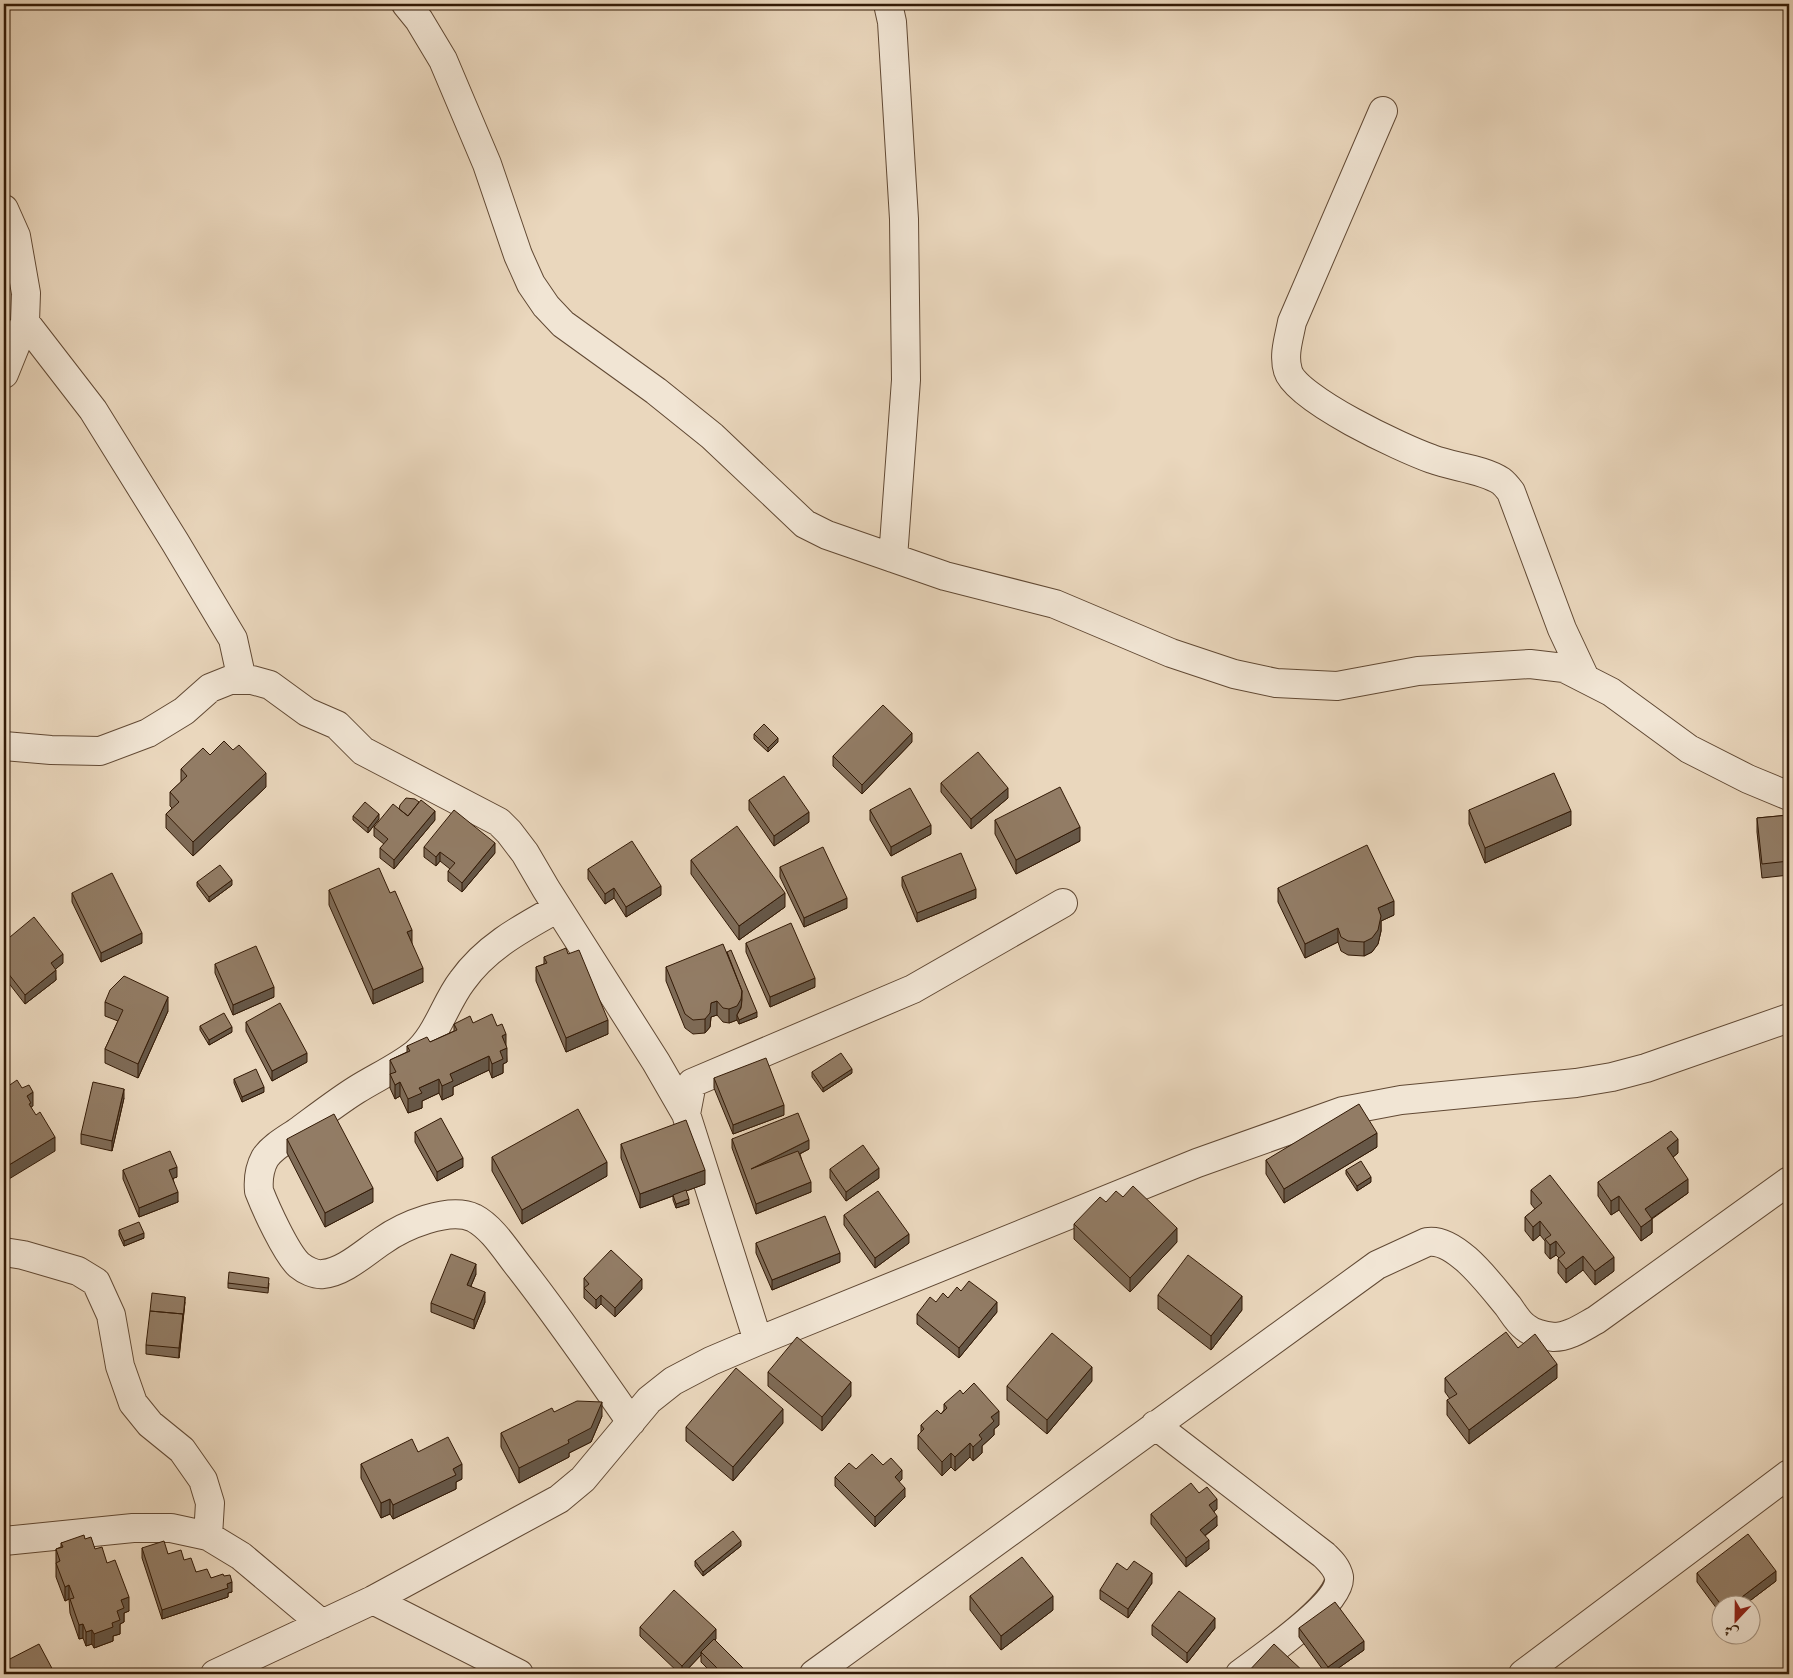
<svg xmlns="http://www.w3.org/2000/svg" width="1793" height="1678" viewBox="0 0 1793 1678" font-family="'Gentium Book Plus',Amiri,serif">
	<rect width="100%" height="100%" fill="#ead7bd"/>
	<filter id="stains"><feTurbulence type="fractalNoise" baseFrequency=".004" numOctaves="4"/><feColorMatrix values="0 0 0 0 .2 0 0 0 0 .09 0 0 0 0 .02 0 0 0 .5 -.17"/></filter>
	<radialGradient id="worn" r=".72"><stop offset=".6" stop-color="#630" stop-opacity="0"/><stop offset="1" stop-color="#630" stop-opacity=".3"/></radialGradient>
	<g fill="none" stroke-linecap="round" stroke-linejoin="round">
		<g stroke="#614934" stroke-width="30">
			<path id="minor" d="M406,4L419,20L443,60L487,164L518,255L531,284L546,306L563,324L656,391L712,436L805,524L827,535L945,576L1055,604L1171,653L1234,674L1276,683L1337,686L1418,671L1530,664L1564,668L1611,692L1689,749L1748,779L1789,796
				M888,4L892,22L904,219L906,380L893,558
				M1383,111L1292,322C1289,338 1283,355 1288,371C1296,399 1403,449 1432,459C1453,467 1483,469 1501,481C1505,484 1508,488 1511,492L1562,629L1585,678
				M4,209L16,236L26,293L25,322L4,374
				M25,322L93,410L175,542L233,639L242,680
				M4,746L51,750L100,751L148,733L184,711L210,688L230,680H252L270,685L307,712L337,725L363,751L499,822L509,832L525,853L546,889L656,1062L686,1114L758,1341
				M558,908C522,928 486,947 462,981C445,1003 437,1036 415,1054C397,1068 375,1078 356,1090C337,1102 319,1116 300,1130C289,1138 273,1146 265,1158C259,1169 258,1180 259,1191C266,1209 286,1253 299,1265C305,1270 315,1275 323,1274C344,1272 364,1253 382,1241C403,1226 449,1206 474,1218C493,1228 507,1252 520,1268C559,1318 595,1370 631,1422
				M686,1114L692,1083L913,989L1063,903
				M4,1252L23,1255L78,1271L96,1282L111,1315L120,1366L133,1403L150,1424L182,1450L203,1480L210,1503L208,1536
				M1155,1425L1324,1555C1330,1561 1337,1567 1339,1577C1342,1603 1261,1658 1240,1674
				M4,1541L133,1528H171L208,1536L241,1556L322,1624
				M373,1600L519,1674
				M215,1674L373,1600L559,1499L583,1479L649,1400L673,1381L711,1361L758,1341L1197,1163L1343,1111L1401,1100L1576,1083L1612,1077L1646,1068L1789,1018
				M814,1674L1377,1265L1427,1242C1456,1237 1491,1286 1508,1306C1513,1313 1518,1322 1525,1327C1532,1333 1544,1336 1554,1337C1569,1337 1583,1327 1596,1320L1789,1181
				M1523,1674L1789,1474"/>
		</g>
		<use href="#minor" stroke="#f1e5d4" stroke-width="28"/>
	</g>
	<path fill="#7e6b57" stroke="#331a06" d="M754,734L778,742L768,752L754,739Z
		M912,742L862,794L833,766V756Z
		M210,755L266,787L193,856L166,828V814L172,808L170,806V792L181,782V769Z
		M941,783L1008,798L971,829L941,792Z
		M749,800L809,822L774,846L749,810Z
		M399,809L435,820L394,869L380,858V848L384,844L374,836V827Z
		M870,810L931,834L891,856L870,820Z
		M1469,810L1571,825L1485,863L1469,824Z
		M1789,815V875L1762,878L1757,832V818Z
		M353,816L379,819L368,833L353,820Z
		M995,820L1080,841L1016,874L995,834Z
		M424,847L495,853L462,892L448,881V871L450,869L440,861L436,866L424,857Z
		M691,860L785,907L739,940L691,874Z
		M780,867L847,908L804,927L780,877Z
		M588,869L661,895L626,917L614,898L605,904L588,879Z
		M902,877L976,898L917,922L902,886Z
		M197,882L232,885L209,902L197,886Z
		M1278,888L1394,915L1381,921V931L1378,944L1372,952L1364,956L1348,955L1341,951L1338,942L1305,958L1278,902Z
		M329,890L412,944L423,982L373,1004L329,905Z
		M72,893L142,943L101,962L72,902Z
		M4,942L63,963L55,969L56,980L25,1004L4,977Z
		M746,943L815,987L770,1007L746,952Z
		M727,952L757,1017L739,1024L737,1020L729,1023L723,1022L717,1015L711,1017L710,1027L705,1033L693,1034L685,1028L666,981V967Z
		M568,954L608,1034L566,1052L536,981V967L544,964V957Z
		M215,964L274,997L233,1015L215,973Z
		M105,1002L168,1011L138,1078L105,1063V1049L118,1021L105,1016Z
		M246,1022L307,1062L272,1081L246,1031Z
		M473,1023L506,1047L507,1062L503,1064V1073L492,1078L489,1070L453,1087V1095L442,1100L439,1093L422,1101V1108L408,1113L400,1096L395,1099L390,1088V1060L407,1052V1046L430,1042L454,1031V1024Z
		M200,1026L232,1032L209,1045L200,1030Z
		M812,1072L852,1073L823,1092L812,1077Z
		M714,1078L784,1115L733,1134L714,1088Z
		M234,1079L264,1092L242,1102L234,1083Z
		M124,1098L112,1151L81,1144V1134Z
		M415,1132L463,1167L437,1181L415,1142Z
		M287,1139L373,1202L325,1227L287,1153Z
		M732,1139L809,1149L800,1154L811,1192L756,1214L732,1148Z
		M621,1144L705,1184L686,1191L689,1204L676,1208L673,1200V1196L640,1208L621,1158Z
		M1377,1147L1284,1203L1266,1174V1160Z
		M1678,1153L1673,1157L1688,1193L1652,1219V1233L1641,1241L1619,1210L1611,1215L1598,1196V1182Z
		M492,1157L607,1176L522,1224L492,1171Z
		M830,1169L879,1178L846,1201L830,1178Z
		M123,1170L177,1177L173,1178L178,1202L139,1217L123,1179Z
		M1346,1170L1371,1182L1357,1191L1346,1174Z
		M1531,1190L1614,1271L1595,1285L1583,1270L1566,1283L1558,1273V1259L1559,1258L1556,1255L1550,1259L1545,1253V1241L1540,1235L1533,1241L1525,1231V1217L1535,1209L1531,1204Z
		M1123,1197L1177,1242L1130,1292L1074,1239V1224L1106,1202Z
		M844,1215L909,1243L875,1268L844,1225Z
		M119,1230L144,1238L124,1246L119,1235Z
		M756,1243L840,1262L772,1290L756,1253Z
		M476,1274L471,1286L485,1302L474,1329L431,1312V1303Z
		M584,1278L642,1289L615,1317L601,1304L596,1309L584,1298Z
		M228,1283H269L268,1293L228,1288Z
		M961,1291L997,1312L959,1358L917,1324V1314L936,1302L948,1298Z
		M1158,1295L1242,1310L1211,1350L1158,1309Z
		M185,1302L179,1358L146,1354V1345Z
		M1518,1348L1557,1378L1469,1444L1447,1415V1400L1450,1399L1445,1392V1378Z
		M768,1372L851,1396L822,1431L768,1386Z
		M1092,1381L1047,1434L1007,1400V1386Z
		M963,1394L999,1425L994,1429V1435L982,1446V1453L973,1461L970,1457L955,1471L951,1467L942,1476L918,1449V1435L921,1432V1425L941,1414L944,1410V1404Z
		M554,1412L602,1416L591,1442L569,1453V1457L519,1483L501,1447V1433Z
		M783,1423L733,1481L686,1441V1427Z
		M418,1452L462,1479L456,1482V1489L393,1519L390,1514L381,1518L361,1478V1464Z
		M883,1465L902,1479L899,1482L905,1497L875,1527L835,1486V1477L856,1469Z
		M1199,1493L1217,1509L1214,1511L1217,1526L1205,1536L1209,1549L1186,1567L1151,1524V1514Z
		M85,1539L107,1563L129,1611L124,1613V1622L120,1624V1634L113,1636V1641L94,1648L92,1644L86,1646L83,1638L79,1639L70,1613L69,1599L65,1601L56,1577V1549L61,1547V1543Z
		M741,1546L703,1576L695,1566V1561Z
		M142,1548L168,1554L184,1560L196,1572L211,1578L224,1576L232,1592L228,1593V1597L162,1619L142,1558Z
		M1697,1573L1776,1581L1743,1606H1720V1613L1697,1582Z
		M1152,1583L1128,1618L1100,1599V1590Z
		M970,1596L1053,1610L1001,1650L970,1610Z
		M1152,1625L1215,1628L1187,1663L1152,1635Z
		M640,1627L716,1639L715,1640L745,1674H713L701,1662V1655L683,1674H680L640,1636Z
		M1299,1628L1364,1650L1330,1674H1326L1299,1637Z"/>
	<path fill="#665747" stroke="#331a06" d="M912,733V742L862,794V785Z
		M778,738V742L768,752V748Z
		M266,773V787L193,856V842Z
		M1008,788V798L971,829V819Z
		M435,811V820L394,869V860Z
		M1571,811V825L1485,863V848Z
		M809,812V822L774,846V836Z
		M379,814V819L368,833V828Z
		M931,825V834L891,856V847Z
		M1080,827V841L1016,874V860Z
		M495,843V853L462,892V883Z
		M440,852V861L436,866V857Z
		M232,880V885L209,902V897Z
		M661,886V895L626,917V907Z
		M614,888V898L605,904V894Z
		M976,889V898L917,922V913Z
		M785,893V907L739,940V926Z
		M847,898V908L804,927V918Z
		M1394,901V915L1381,921V931L1378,944L1372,952L1364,956V942L1378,908Z
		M1338,928V942L1305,958V944Z
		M412,930V944L407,932Z
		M142,933V943L101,962V953Z
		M63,954V963L51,973V963Z
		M423,968V982L373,1004V990Z
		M56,970V980L25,1004V995Z
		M815,978V987L770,1007V997Z
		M274,987V997L233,1015V1005Z
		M742,991V1005L737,1015V1020L729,1023V1009Z
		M168,997V1011L138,1078V1064Z
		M717,1001V1015L711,1017L710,1027L705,1033V1019L711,1003Z
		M757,1012V1017L739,1024V1020Z
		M608,1020V1034L566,1052V1038Z
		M232,1027V1032L209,1045V1040Z
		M506,1034V1048L502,1036Z
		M507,1048V1062L503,1064V1073L492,1078V1064L500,1051Z
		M307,1053V1062L272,1081V1071Z
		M489,1056V1070L453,1087V1095L442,1100V1086L450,1074Z
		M852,1069V1073L823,1092V1088Z
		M439,1079V1093L422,1101V1108L408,1113V1099L419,1088Z
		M400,1082V1096L395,1099V1085Z
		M264,1087V1092L242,1102V1097Z
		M124,1089V1098L112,1151V1141Z
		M33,1092V1106L31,1107V1117L27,1096Z
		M784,1105V1115L733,1134V1125Z
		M1377,1133V1147L1284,1203V1189Z
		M55,1137V1151L4,1182V1168Z
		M1678,1139V1153L1667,1162V1148Z
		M809,1140V1149L751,1178V1169Z
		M463,1158V1167L437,1181V1172Z
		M607,1162V1176L522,1224V1210Z
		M177,1167V1177L169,1180V1170Z
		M879,1168V1178L846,1201V1192Z
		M705,1170V1184L640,1208V1194Z
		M1371,1177V1182L1357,1191V1186Z
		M1688,1179V1193L1645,1223V1209Z
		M811,1182V1192L756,1214V1204Z
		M373,1188V1202L325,1227V1213Z
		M178,1192V1202L139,1217V1208Z
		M1619,1196V1210L1611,1215V1201Z
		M689,1199V1204L676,1208V1204Z
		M1652,1219V1233L1641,1241V1227Z
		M1540,1221V1235L1533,1241V1227Z
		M1177,1228V1242L1130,1292V1278Z
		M144,1233V1238L124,1246V1241Z
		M909,1234V1243L875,1268V1258Z
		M1556,1241V1255L1550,1259V1245Z
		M840,1253V1262L772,1290V1280Z
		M1583,1256V1270L1566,1283V1269Z
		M1614,1257V1271L1595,1285V1271Z
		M476,1264V1274L467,1295V1285Z
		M642,1279V1289L615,1317V1308Z
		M485,1292V1302L474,1329V1320Z
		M601,1295V1304L596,1309V1300Z
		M1242,1296V1310L1211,1350V1336Z
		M185,1297V1302L179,1358V1348Z
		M997,1302V1312L959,1358V1348Z
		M1557,1364V1378L1469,1444V1430Z
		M1092,1367V1381L1047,1434V1420Z
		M851,1382V1396L822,1431V1417Z
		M602,1402V1416L591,1442L569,1453V1457L519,1483V1468L568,1440Z
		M783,1409V1423L733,1481V1467Z
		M999,1411V1425L994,1429V1435L982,1446V1453L973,1461V1447L979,1435L991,1417Z
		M970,1443V1457L955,1471V1457Z
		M951,1453V1467L942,1476V1462Z
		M462,1464V1479L456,1482V1489L393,1519V1505L453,1469Z
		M902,1470V1479L895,1486V1477Z
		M905,1488V1497L875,1527V1517Z
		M390,1499V1514L381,1518V1503Z
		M1217,1499V1509L1209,1515V1505Z
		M1217,1516V1526L1200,1539V1530Z
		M1209,1540V1549L1186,1567V1558Z
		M741,1541V1546L703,1576V1572Z
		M1776,1571V1581L1743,1606H1730Z
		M1152,1573V1583L1128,1618V1609Z
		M232,1582V1592L228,1593V1597L162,1619V1610Z
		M69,1585V1599L65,1601V1587Z
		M1053,1596V1610L1001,1650V1636Z
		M129,1597V1611L124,1613V1622L120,1624V1634L113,1636V1641L94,1648V1634L112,1623L121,1600Z
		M1215,1618V1628L1187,1663V1653Z
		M83,1624V1638L79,1639V1625Z
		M716,1629V1639L702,1654L701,1652V1655L683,1674H682V1666Z
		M92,1630V1644L86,1646V1632Z
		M1364,1641V1650L1330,1674H1328V1667Z"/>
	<path fill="#927c65" stroke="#331a06" d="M883,705L912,733L862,785L833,756Z
		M764,724L778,738L768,748L754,734Z
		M224,741L233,750L239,745L266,773L193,842L166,814L179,802L170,792L187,776L181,769L203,748L210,755Z
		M978,752L1008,788L971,819L941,783Z
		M1554,773L1571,811L1485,848L1469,810Z
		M784,776L809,812L774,836L749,800Z
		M1060,787L1080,827L1016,860L995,820Z
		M910,788L931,825L891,847L870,810Z
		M406,798L415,799L419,802L408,816L399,809L400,805Z
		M421,800L435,811L394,860L380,848L388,839L374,827L393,804L408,816Z
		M365,802L379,814L368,828L353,816Z
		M454,810L495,843L462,883L448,871L455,863L440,852L436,857L424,847Z
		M1789,815V861L1762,864L1757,818Z
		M737,826L785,893L739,926L691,860Z
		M632,841L661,886L626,907L614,888L605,894L588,869Z
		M1367,845L1394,901L1378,908L1381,916L1378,930L1372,938L1364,942L1348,941L1341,937L1338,928L1305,944L1278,888Z
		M823,847L847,898L804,918L780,867Z
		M961,853L976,889L917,913L902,877Z
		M220,865L232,880L209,897L197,882Z
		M379,868L390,893L395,891L412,930L407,932L423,968L373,990L329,890Z
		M112,873L142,933L101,953L72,893Z
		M34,917L63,954L51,963L56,970L25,995L4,968V942Z
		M791,923L815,978L770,997L746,943Z
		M723,944L742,991L741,999L737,1006L729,1009L723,1008L717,1001L711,1003L710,1013L705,1019L693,1020L685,1014L666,967Z
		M256,946L274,987L233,1005L215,964Z
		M566,948L568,954L579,950L608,1020L566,1038L536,967L547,963L544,957Z
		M731,950L757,1012L739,1020L737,1015L741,1008L742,1000V991L727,952Z
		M124,976L168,997L138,1064L105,1049L123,1010L105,1002L110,990Z
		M280,1003L307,1053L272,1071L246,1022Z
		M224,1013L232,1027L209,1040L200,1026Z
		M492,1014L497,1026L502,1024L506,1034L502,1036L507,1048L500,1051L503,1059L492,1064L489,1056L450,1074L453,1081L442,1086L439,1079L419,1088L422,1093L408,1099L400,1082L395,1085L390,1074L396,1072L390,1060L410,1051L407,1046L427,1037L430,1042L457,1030L454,1024L470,1016L473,1023Z
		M841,1053L852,1069L823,1088L812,1072Z
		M766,1058L784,1105L733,1125L714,1078Z
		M256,1069L264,1087L242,1097L234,1079Z
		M17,1080L22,1088L29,1085L33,1092L27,1096L31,1103L29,1104L36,1115L40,1112L55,1137L4,1168V1089Z
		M93,1082L124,1089L112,1141L81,1134Z
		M1359,1104L1377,1133L1284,1189L1266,1160Z
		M578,1109L607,1162L522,1210L492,1157Z
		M798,1113L809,1140L751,1169L798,1151L811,1182L756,1204L732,1139Z
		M334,1114L373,1188L325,1213L287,1139Z
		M441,1118L463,1158L437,1172L415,1132Z
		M686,1120L705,1170L640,1194L621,1144Z
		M1671,1131L1678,1139L1667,1148L1688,1179L1645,1209L1652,1219L1641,1227L1619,1196L1611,1201L1598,1182Z
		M863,1145L879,1168L846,1192L830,1169Z
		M170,1151L177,1167L169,1170L178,1192L139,1208L123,1170Z
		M1361,1161L1371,1177L1357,1186L1346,1170Z
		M1550,1175L1614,1257L1595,1271L1583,1256L1566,1269L1558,1259L1565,1253L1556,1241L1550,1245L1545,1239L1551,1235L1540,1221L1533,1227L1525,1217L1542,1203L1531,1190Z
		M1133,1186L1177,1228L1130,1278L1074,1224L1100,1197L1106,1202L1116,1191L1123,1197Z
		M686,1190L689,1199L676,1204L673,1195Z
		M878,1191L909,1234L875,1258L844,1215Z
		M825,1216L840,1253L772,1280L756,1243Z
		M139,1222L144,1233L124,1241L119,1230Z
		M611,1250L642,1279L615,1308L601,1295L596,1300L584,1288L589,1284L584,1278Z
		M451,1254L476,1264L467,1285L485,1292L474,1320L431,1303Z
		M1188,1255L1242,1296L1211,1336L1158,1295Z
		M229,1272L269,1278L268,1288L228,1283Z
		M969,1281L997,1302L959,1348L917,1314L930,1297L936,1302L943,1293L948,1298L957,1287L961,1291Z
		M152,1293L185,1297L183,1319V1314L150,1311Z
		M150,1311L183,1314L179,1348L146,1345Z
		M1506,1332L1518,1348L1535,1334L1557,1364L1469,1430L1447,1400L1457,1394L1445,1378Z
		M1052,1333L1092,1367L1047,1420L1007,1386Z
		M797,1337L851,1382L822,1417L768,1372Z
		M736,1368L783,1409L733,1467L686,1427Z
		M974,1383L999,1411L991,1417L994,1421L979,1435L982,1439L973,1447L970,1443L955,1457L951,1453L942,1462L918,1435L924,1429L921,1425L937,1410L941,1414L947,1408L944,1404L960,1390L963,1394Z
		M577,1401L602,1402L591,1428L568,1440L569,1443L519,1468L501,1433L552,1408L554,1412Z
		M448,1437L462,1464L453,1469L456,1475L393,1505L390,1499L381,1503L361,1464L412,1439L418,1452Z
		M872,1454L883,1465L891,1458L902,1470L895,1477L905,1488L875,1517L835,1477L849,1463L856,1469Z
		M1191,1483L1199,1493L1207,1487L1217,1499L1209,1505L1217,1516L1200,1530L1209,1540L1186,1558L1151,1514Z
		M733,1531L741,1541L703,1572L695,1561Z
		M1748,1534L1776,1571L1730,1606H1722L1697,1573Z
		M84,1535L85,1539L91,1537L95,1549L102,1547L107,1563L115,1560L129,1597L121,1600L124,1608L117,1611L120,1620L112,1623L113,1627L94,1634L92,1630L86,1632L83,1624L79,1625L70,1599L74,1598L69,1585L65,1587L56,1563L60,1561L56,1549L63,1547L61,1543Z
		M164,1541L168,1554L181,1550L184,1560L191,1558L196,1572L207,1569L211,1578L223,1574L224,1576L230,1575L232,1582L227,1584L228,1588L162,1610L142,1548Z
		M1022,1557L1053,1596L1001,1636L970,1596Z
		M1134,1561L1152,1573L1128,1609L1100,1590L1117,1563L1127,1570Z
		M674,1590L716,1629L682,1666L640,1627Z
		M1179,1591L1215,1618L1187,1653L1152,1625Z
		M1335,1602L1364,1641L1328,1667L1299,1628Z
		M714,1639L745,1670L741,1674H723L701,1652Z
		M39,1644L55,1674H4V1662Z
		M1274,1644L1306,1674H1246Z
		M1703,1671L1708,1674H1701Z"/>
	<rect width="1793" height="1678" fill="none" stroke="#ead7bd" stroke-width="20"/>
	<rect x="5" y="5" width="1783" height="1668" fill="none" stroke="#331a06" stroke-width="2.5"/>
	<rect x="10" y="10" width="1773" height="1658" fill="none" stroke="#331a06"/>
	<g transform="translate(1736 1620) rotate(202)"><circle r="24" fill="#f1e5d4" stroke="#a59482"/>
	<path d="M0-4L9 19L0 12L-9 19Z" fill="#8f2418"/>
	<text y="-8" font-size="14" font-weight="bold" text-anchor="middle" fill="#331a06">ش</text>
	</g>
	<rect width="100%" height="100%" filter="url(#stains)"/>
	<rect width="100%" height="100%" fill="url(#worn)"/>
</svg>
